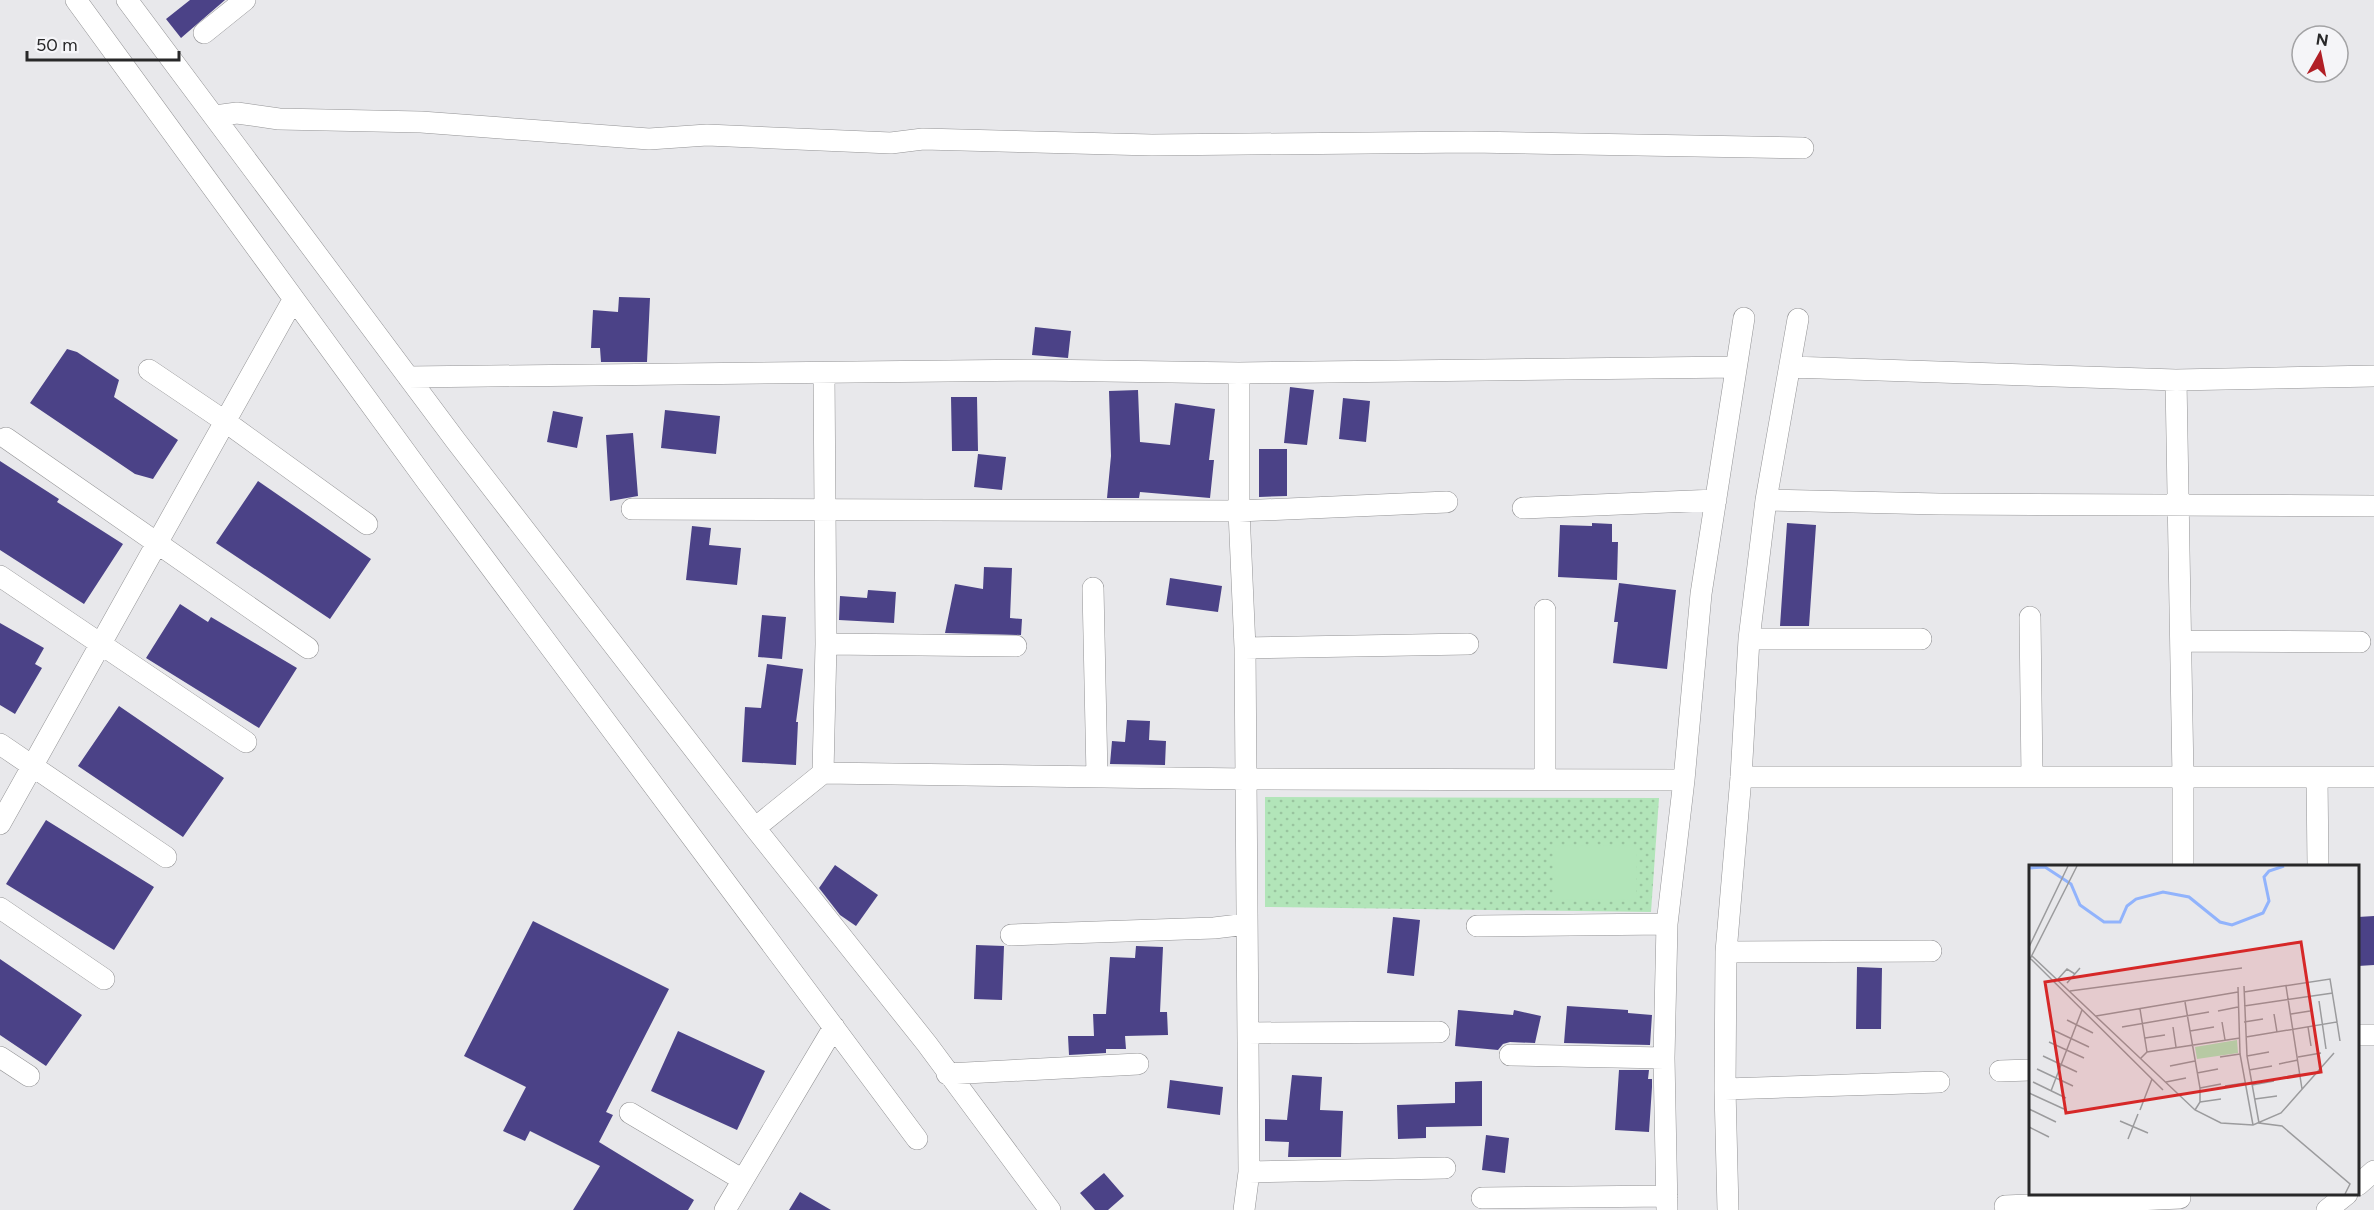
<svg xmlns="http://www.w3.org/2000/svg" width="2374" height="1210" viewBox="0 0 2374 1210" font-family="Figtree,sans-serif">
	<defs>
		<pattern id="green-dots" width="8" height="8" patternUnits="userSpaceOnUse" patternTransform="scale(1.5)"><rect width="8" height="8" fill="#b2e5b9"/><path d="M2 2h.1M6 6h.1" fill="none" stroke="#99c49f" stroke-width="1.8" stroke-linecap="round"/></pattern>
	</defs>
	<rect width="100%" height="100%" fill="#e8e8eb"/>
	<path fill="url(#green-dots)" d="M1265,797L1659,798L1651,912L1265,907Z"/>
	<path fill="#b2e5b9" d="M1555,845L1637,846L1636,900L1555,899Z"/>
	<path fill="#4b4287" d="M190,0H225L181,38L166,19Z
		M619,297L650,298L647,362H601L600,348H591L593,310L618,312Z
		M1035,327L1071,331L1068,358L1032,355Z
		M67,349L77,352L119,380L114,397L178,440L153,479L135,474L30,403Z
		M1290,387L1314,390L1307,445L1284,443Z
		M1138,390L1140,442L1170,445L1175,403L1215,409L1209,460H1214L1210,498L1140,492L1139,498H1107L1111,456L1109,391Z
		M951,397H977L978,451H952Z
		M1343,398L1370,401L1366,442L1339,439Z
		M665,410L720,416L716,454L661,448Z
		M553,411L583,417L577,448L547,442Z
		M633,433L638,496L610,501L606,435Z
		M1259,449H1287V496L1259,497Z
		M978,454L1006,457L1002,490L974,487Z
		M0,461L59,499L57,502L123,544L84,604L0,550Z
		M258,481L371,559L330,619L216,543Z
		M1592,523L1612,524V542H1618L1617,580L1558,577L1560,525L1592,526Z
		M1787,523L1816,525L1809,626H1780Z
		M692,526L711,528L709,545L741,548L737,585L686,580Z
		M984,567L1012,568L1010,618L1022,619L1021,635L945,633L955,584L983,589Z
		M1170,578L1222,586L1218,612L1166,605Z
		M1619,583L1676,590L1667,669L1613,663L1618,622H1614Z
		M868,590L896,592L894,623L839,620L840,596L867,598Z
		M180,604L208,622L211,617L297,668L259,728L146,658Z
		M762,615L786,617L782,659L758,657Z
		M0,623L44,648L35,664L42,668L15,714L0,705Z
		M767,664L803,669L796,722H798L796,765L742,762L745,707L761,708Z
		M119,706L224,778L183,837L78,766Z
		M1127,720L1150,721L1149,740L1166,741L1165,765L1110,764L1112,741L1125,742Z
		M46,820L154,887L114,950L6,884Z
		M835,865L878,895L856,926L840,915L819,888Z
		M2374,916V965L2358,966V917Z
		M1393,917L1420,920L1414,976L1387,973Z
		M533,921L669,989L606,1112L613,1115L599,1142L694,1200L688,1210H573L600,1166L530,1131L525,1141L503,1131L526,1087L464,1056Z
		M976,945L1004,946L1002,1000L974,999Z
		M1136,946L1163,947L1160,1012H1167L1168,1035L1125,1036L1126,1049H1106V1053L1069,1055L1068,1036H1094L1093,1014H1106L1110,957L1135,958Z
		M0,959L82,1015L46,1066L0,1035Z
		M1857,967L1882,968L1881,1029H1856Z
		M1567,1006L1628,1010V1013L1652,1015L1650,1045L1564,1043Z
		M1458,1010L1513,1015L1514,1010L1541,1016L1535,1043L1510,1042L1503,1044L1498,1050L1455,1046Z
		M678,1031L765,1071L737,1130L651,1091Z
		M1619,1070H1649L1648,1079H1652V1087L1649,1132L1615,1130Z
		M1292,1075L1322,1077L1320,1110L1343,1111L1341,1157H1288L1289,1142L1265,1141V1119L1287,1120Z
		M1170,1080L1223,1087L1220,1115L1167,1108Z
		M1482,1081V1126L1426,1127V1138L1398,1139L1397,1105L1455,1103V1082Z
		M1486,1135L1509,1138L1505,1173L1482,1170Z
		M1104,1173L1124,1196L1108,1210H1095L1080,1193Z
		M800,1192L831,1210H789Z"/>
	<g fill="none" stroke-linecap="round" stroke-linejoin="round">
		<g stroke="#939395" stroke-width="22">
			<path id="street" d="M76,0L428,483L917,1139
				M127,0L456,441L755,828L927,1044L1050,1210
				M204,33L245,0
				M215,116L237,113L279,119L421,122L649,139L707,135L891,143L923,139L1152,145L1471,142L1803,148
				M1791,367L2176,380L2374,376
				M149,370L226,422L367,524
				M1239,373V511L1245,648L1249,1172L1244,1210
				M408,377L1037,370L1239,373L1736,367
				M2176,380L2183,777V866
				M6,438L308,648
				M1766,500L1939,504L2374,506
				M1523,508L1716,500
				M632,509L1239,511L1447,502
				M0,576L246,742
				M1093,588L1097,776
				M1545,610V780
				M2030,617L2032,777
				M1749,639H1921
				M2181,641L2360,642
				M826,644L1016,646
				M1245,648L1468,644
				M0,744L166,857
				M823,773L826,644L824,373
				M1741,777H2374
				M2317,777L2318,866
				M0,824L293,300
				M755,828L823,773L1245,779L1684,780
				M0,908L104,979
				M1477,926L1667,924
				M1011,935L1214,928L1247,924
				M1726,952L1931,951
				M1248,1033L1439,1032
				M2358,1035H2374
				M1510,1055L1664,1058
				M0,1057L29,1076
				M2000,1071L2030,1070
				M947,1074L1138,1064
				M1725,1089L1939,1082
				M630,1113L743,1180
				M1249,1172L1445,1168
				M2358,1185L2374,1171
				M1482,1198L1667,1196
				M2005,1206L2180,1198
				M725,1210L834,1027
				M1667,1210L1664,1058L1667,924L1684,780L1701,594L1744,318
				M1728,1210L1725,1089L1726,952L1741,777L1749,639L1766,500L1798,319
				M2327,1210L2347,1194"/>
		</g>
		<use href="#street" stroke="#fff" stroke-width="21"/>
	</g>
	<g transform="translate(2029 865)">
		<rect width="330" height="330" fill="#e8e8eb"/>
		<path d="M208,175L209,188L168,194L166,182Z" fill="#b2e5b9"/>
		<path fill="none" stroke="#91b3fc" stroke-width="3" d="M0,3L16,2L42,19L51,40L75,57H91L98,41L107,34L134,27L160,32L191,57L203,60L234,48L240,36L235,12L240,6L255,1"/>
		<path fill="none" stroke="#9b9b9d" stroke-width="1.5" d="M0,82L39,1M3,91L166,245L192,258L224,260L252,248L305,188M2,94L134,225M0,96L48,1M29,114L38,104L46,109M38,118L51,103M215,121L218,191L230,258L253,261L321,319L316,329M257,121L273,224M209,122L211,189L224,260M41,126L213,103M215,127L301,114L308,157L217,172M290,136L297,184M156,137L171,223V237L166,245M215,141L304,128M111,144L118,187M189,146L209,142M245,149L248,167M262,149L281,146M67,151L209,127M38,155L64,168M193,157L196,175M215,157L234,154M308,157L311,176M93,162L180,147M144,162L147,182M279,162L282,181M24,165L60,182M161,166L185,162M116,173L136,170M20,177L55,193M14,191L48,207M218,191L240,187M191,192L211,189M269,192L292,188M111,194L118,187L211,173M250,199L269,195M141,201L166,196M8,204L44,221M220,205L243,201M168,208L189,204M252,213L271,209M4,217L37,233M137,217L157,213M223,220L245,216M196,221L216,218M171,223L192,219M22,226L53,145M0,228L35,244M226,234L248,231M171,237L192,234M0,244L27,257M111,245L123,214M91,256L119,268M0,262L20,272M99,274L109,249"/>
		<path fill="#d62828" fill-opacity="0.15" stroke="#d62828" stroke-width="3" d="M272,77L292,207L37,248L16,117Z"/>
		<rect width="330" height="330" fill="none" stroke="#282829" stroke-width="3"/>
	</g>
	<g transform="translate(2320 54) rotate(9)"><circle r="28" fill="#f5f5f8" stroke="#a3a3a5" stroke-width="1.5"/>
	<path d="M0-4.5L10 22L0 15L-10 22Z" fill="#b11f26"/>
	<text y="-9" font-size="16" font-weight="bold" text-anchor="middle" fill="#282829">N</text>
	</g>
	<path d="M27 51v9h152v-9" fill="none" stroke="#282829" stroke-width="3"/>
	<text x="36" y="51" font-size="18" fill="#282829" stroke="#f5f5f8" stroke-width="4.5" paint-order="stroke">50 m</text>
</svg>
